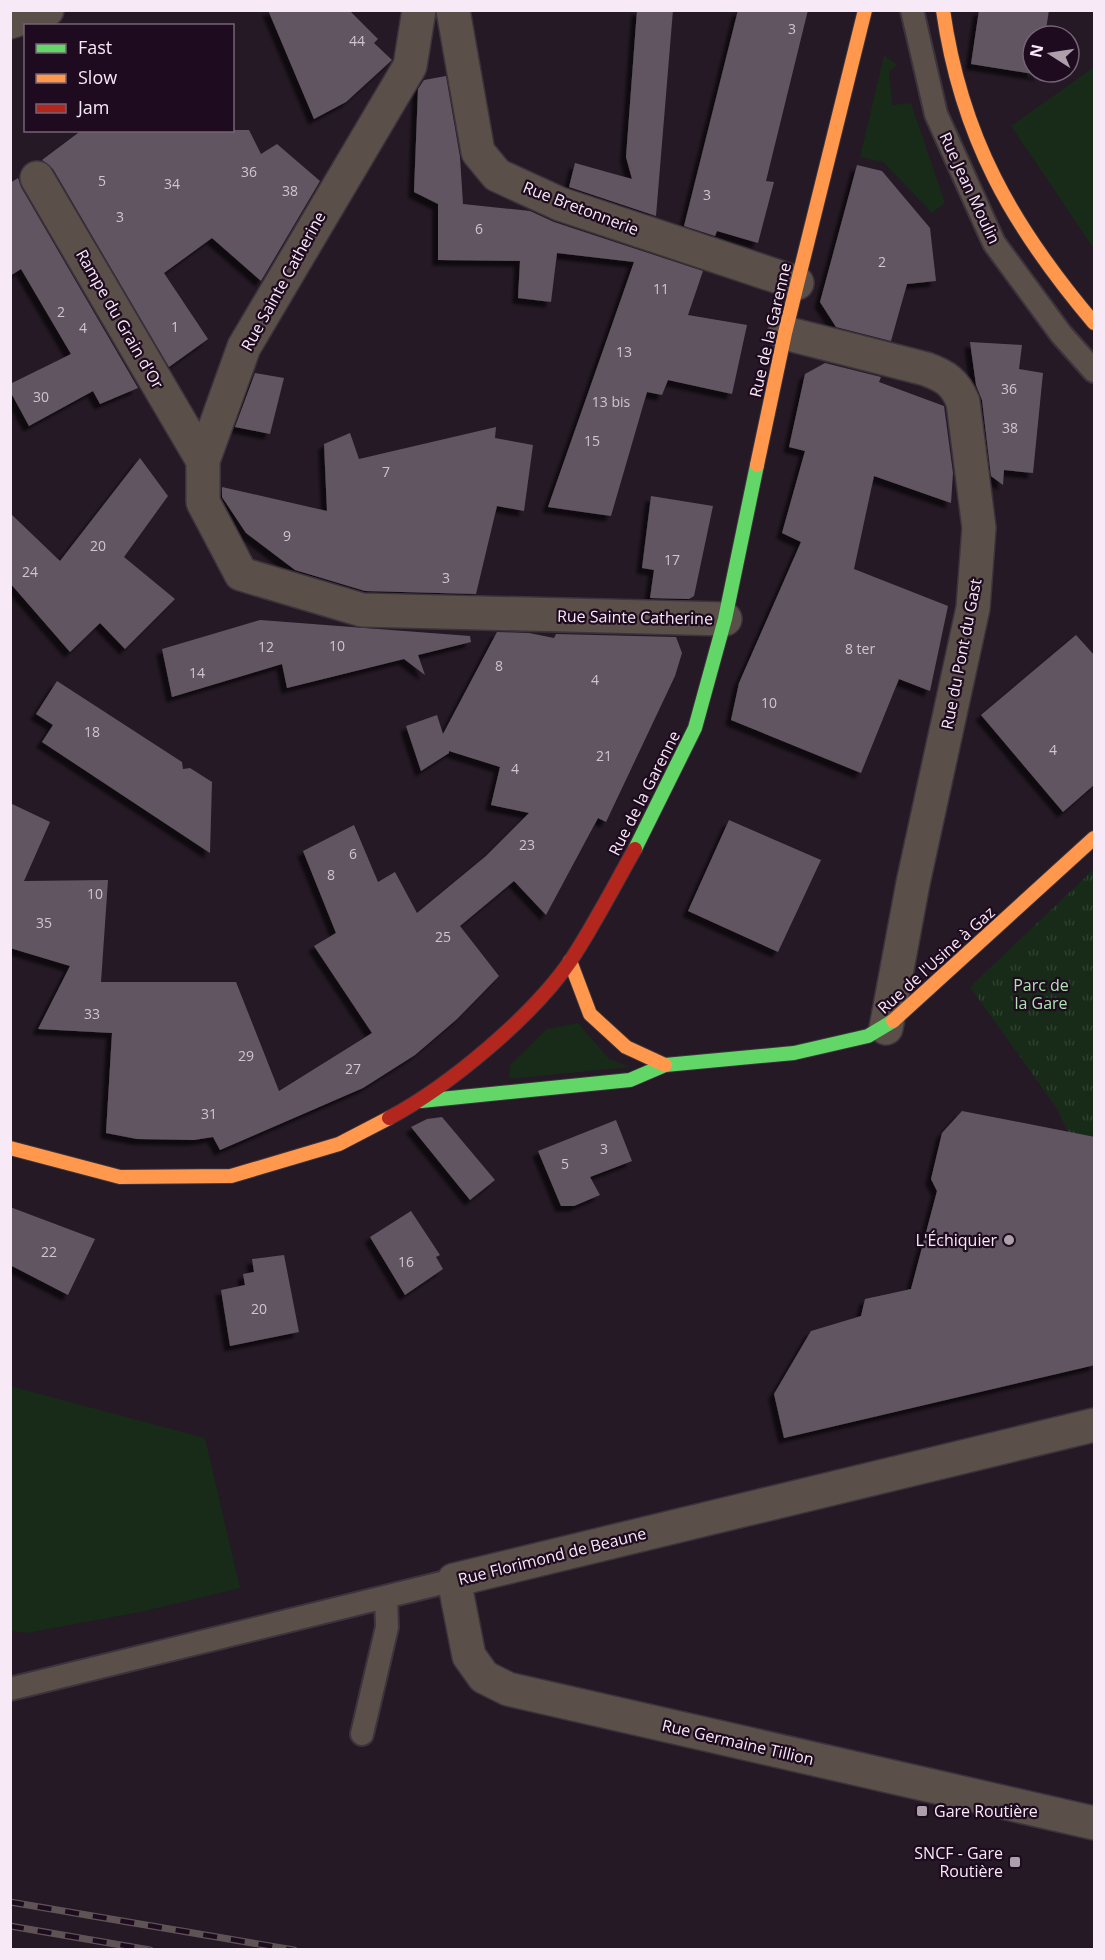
<svg xmlns="http://www.w3.org/2000/svg" width="1105" height="1960" viewBox="0 0 1105 1960" font-family="'Open Sans',sans-serif">
	<defs>
		<pattern id="park-tufts" width="24" height="20" patternUnits="userSpaceOnUse" patternTransform="scale(1.5)"><rect width="24" height="20" fill="#182b19"/><path d="M3 7l-1-3M5 7V3M7 7l1-3M15 17l-1-3M17 17v-4M19 17l1-3" fill="none" stroke="#2f4030"/></pattern>
		<filter id="shadow"><feDropShadow dx="-5.5" dy="5.5" stdDeviation="1.5" flood-color="#0009"/></filter>
	</defs>
	<rect width="100%" height="100%" fill="#241924"/>
	<path fill="#182b19" d="M884,55L897,65L889,71L892,105L911,103L945,203L932,213L883,162L860,157Z
		M1094,67V249L1011,126Z
		M578,1023L609,1059L630,1067L509,1079L510,1065L547,1029Z
		M10,1386L205,1438L240,1588L145,1611L27,1633L11,1631Z"/>
	<path fill="url(#park-tufts)" d="M1094,869V1137L1068,1132L1056,1107L970,987Z"/>
	<path fill="#615561" filter="url(#shadow)" d="M268,10H349L378,39L374,43L392,60L346,102L314,119Z
		M637,10H673L656,216L569,187L575,163L632,179L626,157Z
		M738,10H808L766,181L774,182L758,243L717,231L715,236L684,226Z
		M979,10H1049L1045,36H1033V72H1040L1039,75L971,64Z
		M446,76L460,157L463,204L530,211L554,222L703,271L688,315L747,325L732,394L668,380L662,395L647,392L611,516L548,507L634,262L557,253L551,302L518,298L520,261L438,260V204L414,192L418,89L424,80Z
		M82,130H249L261,154L277,144L320,181L261,281L212,238L164,273L208,339L169,367L53,169L42,160Z
		M857,165L882,171L930,228L936,281L907,284L891,341L836,327L820,302Z
		M18,178L21,187L138,388L100,404L93,391L29,426L10,391V384L71,354L21,269L10,276V183Z
		M970,342L1022,345L1019,369L1043,373L1033,473L1004,470L1003,485L991,476L982,400L976,385Z
		M825,363L881,377L879,382L944,406L953,473L951,503L874,476L854,569L948,606L930,691L899,679L861,773L731,720L739,683L801,542L782,533L805,451L789,447L805,374Z
		M255,373L284,378L270,434L235,427Z
		M496,427L495,438L533,445L524,511L497,506L476,594L365,591L295,570L246,533L222,497V487L327,511L324,444L350,433L359,459Z
		M140,458L168,496L124,557L175,599L125,649L100,623L70,652L10,583V513L60,561Z
		M651,496L713,506L694,596L689,599L650,598L654,570L642,568Z
		M260,620L470,636L471,642L418,655L425,675L404,659L287,688L282,664L172,697L162,649Z
		M497,632L529,633L554,638L556,634L676,637L682,653L675,676L606,822L598,818L546,915L514,881L460,926L499,976L457,1019L415,1055L363,1088L220,1150L213,1137L194,1140L137,1139L106,1133L112,1033L38,1029L70,966L10,948V803L50,822L24,881L108,880L101,982H236L279,1091L372,1033L314,946L336,933L303,851L354,825L378,882L395,872L417,913L486,856L529,813L491,805L500,767L449,751V753L421,771L406,726L437,715L443,734Z
		M1076,635L1095,656V784L1063,812L981,715Z
		M57,681L182,762L183,769L190,768L212,782L210,853L42,742L53,725L36,714Z
		M729,820L821,860L778,952L688,911Z
		M962,1111L1095,1137V1365L784,1438L774,1394L811,1331L861,1316L865,1299L911,1289L937,1191L931,1179L942,1133Z
		M442,1117L495,1180L470,1200L411,1127L427,1119Z
		M616,1120L632,1161L590,1177L600,1195L574,1206H561L538,1151Z
		M10,1207L95,1239L68,1295L10,1265Z
		M411,1211L440,1255L436,1257L443,1269L405,1295L370,1237Z
		M284,1255L299,1332L230,1346L221,1290L245,1285L243,1274L254,1272L252,1259Z"/>
	<g fill="none" stroke-linecap="round" stroke-linejoin="round">
		<g stroke="#3c333c" stroke-width="26">
			<path id="lane" d="M912,10L936,114L994,243L1061,334L1094,371
				M10,1689L454,1580
				M362,1734L387,1627L386,1597"/>
		</g>
		<g stroke="#3c333c" stroke-width="36">
			<path id="street" d="M419,10L410,66L244,347L203,461V502L241,574L362,610L725,619
				M453,10L478,152L497,175L560,204L797,283
				M10,22L47,10
				M37,178L203,461
				M785,333L926,369C945,376 955,382 963,402L979,528L973,608L913,883L886,1028
				M1094,1425L454,1580L469,1656L484,1677L508,1689L1094,1823"/>
		</g>
		<g stroke="#3c333c" stroke-width="16">
			<path id="fast" d="M635,849L695,728L725,619L757,465
				M421,1101L630,1080L665,1065L794,1053L868,1036L893,1021"/>
		</g>
		<g stroke="#3c333c" stroke-width="16">
			<path id="slow" d="M943,10C961,137 1012,226 1094,323
				M757,465L785,333L865,10
				M570,961L590,1014L626,1047L665,1065
				M893,1021L1094,838
				M10,1148L120,1177L231,1176L339,1144L389,1118"/>
		</g>
		<g stroke="#3c333c" stroke-width="16">
			<path id="jam" d="M389,1118C449,1086 533,1016 571,960C594,925 614,886 635,849"/>
		</g>
		<use href="#lane" stroke="#5a4f49" stroke-width="22"/>
		<use href="#street" stroke="#5a4f49" stroke-width="33"/>
		<use href="#fast" stroke="#63d668" stroke-width="14"/>
		<use href="#slow" stroke="#ff974d" stroke-width="14"/>
		<use href="#jam" stroke="#b3261e" stroke-width="14"/>
		<g stroke="#5e5456" stroke-width="7">
			<path id="rail" d="M10,1902L294,1950
				M10,1926L150,1950"/>
		</g>
		<use href="#rail" stroke="#1f0b1f" stroke-width="4.5" stroke-dasharray="14" stroke-linecap="butt"/>
	</g>
	<g fill="#ada0ac" stroke="#1f0b1f" stroke-width="2">
		<circle cx="1009" cy="1240" r="6"/>
		<rect x="916" y="1805" width="12" height="12" rx="3"/>
		<rect x="1009" y="1856" width="12" height="12" rx="3"/>
	</g>
	<g text-anchor="middle" stroke-width="4.5" stroke-linejoin="round" paint-order="stroke">
		<g font-size="14" fill="#d2c4d1">
			<text x="792" y="34">3</text>
			<text x="357" y="46">44</text>
			<text x="249" y="177">36</text>
			<text x="102" y="186">5</text>
			<text x="172" y="189">34</text>
			<text x="290" y="196">38</text>
			<text x="707" y="200">3</text>
			<text x="120" y="222">3</text>
			<text x="479" y="234">6</text>
			<text x="882" y="267">2</text>
			<text x="661" y="294">11</text>
			<text x="61" y="317">2</text>
			<text x="175" y="332">1</text>
			<text x="83" y="333">4</text>
			<text x="624" y="357">13</text>
			<text x="1009" y="394">36</text>
			<text x="41" y="402">30</text>
			<text x="611" y="407">13 bis</text>
			<text x="1010" y="433">38</text>
			<text x="592" y="446">15</text>
			<text x="386" y="477">7</text>
			<text x="287" y="541">9</text>
			<text x="98" y="551">20</text>
			<text x="672" y="565">17</text>
			<text x="30" y="577">24</text>
			<text x="446" y="583">3</text>
			<text x="337" y="651">10</text>
			<text x="266" y="652">12</text>
			<text x="860" y="654">8 ter</text>
			<text x="499" y="671">8</text>
			<text x="197" y="678">14</text>
			<text x="595" y="685">4</text>
			<text x="769" y="708">10</text>
			<text x="92" y="737">18</text>
			<text x="1053" y="755">4</text>
			<text x="604" y="761">21</text>
			<text x="515" y="774">4</text>
			<text x="527" y="850">23</text>
			<text x="353" y="859">6</text>
			<text x="331" y="880">8</text>
			<text x="95" y="899">10</text>
			<text x="44" y="928">35</text>
			<text x="443" y="942">25</text>
			<text x="92" y="1019">33</text>
			<text x="246" y="1061">29</text>
			<text x="353" y="1074">27</text>
			<text x="209" y="1119">31</text>
			<text x="604" y="1154">3</text>
			<text x="565" y="1169">5</text>
			<text x="49" y="1257">22</text>
			<text x="406" y="1267">16</text>
			<text x="259" y="1314">20</text>
		</g>
		<g font-size="16" fill="#f7e9f6" stroke="#1f0b1f">
			<text transform="translate(970 188) rotate(65)" y="6">Rue Jean Moulin</text>
			<text transform="translate(581 208) rotate(21)" y="6">Rue Bretonnerie</text>
			<text transform="translate(283 281) rotate(-61)" y="6">Rue Sainte Catherine</text>
			<text transform="translate(120 319) rotate(60)" y="6">Rampe du Grain d'Or</text>
			<text transform="translate(770 330) rotate(-77)" y="6">Rue de la Garenne</text>
			<text transform="translate(635 617) rotate(1)" y="6">Rue Sainte Catherine</text>
			<text transform="translate(961 654) rotate(-79)" y="6">Rue du Pont du Gast</text>
			<text transform="translate(644 793) rotate(-63)" y="6">Rue de la Garenne</text>
			<text transform="translate(936 960) rotate(-42)" y="6">Rue de l'Usine à Gaz</text>
			<text transform="translate(552 1556) rotate(-14)" y="6">Rue Florimond de Beaune</text>
			<text transform="translate(738 1742) rotate(13)" y="6">Rue Germaine Tillion</text>
		</g>
		<g font-size="16" fill="#abe5ad" stroke="#1f0b1f">
			<text x="1041" y="991">Parc de<tspan x="1041" dy="18">la Gare</tspan></text>
		</g>
		<g font-size="16" fill="#f7e9f6" stroke="#1f0b1f" text-anchor="end">
			<text x="997" y="1246">L'Échiquier</text>
			<text x="934" y="1817" text-anchor="start">Gare Routière</text>
			<text x="1003" y="1859">SNCF - Gare<tspan x="1003" dy="18">Routière</tspan></text>
		</g>
	</g>
	<rect width="1105" height="1960" fill="none" stroke="#f7e9f6" stroke-width="24"/>
	<rect x="24" y="24" width="210" height="108" fill="#1f0b1f" stroke="#756475" stroke-width="1.5"/>
	<rect x="36" y="44" width="30" height="9" fill="#63d668" stroke="#756475" stroke-width="1.5"/>
	<text x="78" y="54" font-size="18" fill="#f7e9f6">Fast</text>
	<rect x="36" y="74" width="30" height="9" fill="#ff974d" stroke="#756475" stroke-width="1.5"/>
	<text x="78" y="84" font-size="18" fill="#f7e9f6">Slow</text>
	<rect x="36" y="104" width="30" height="9" fill="#b3261e" stroke="#756475" stroke-width="1.5"/>
	<text x="78" y="114" font-size="18" fill="#f7e9f6">Jam</text>
	<g transform="translate(1051 54) rotate(282)"><circle r="28" fill="#1f0b1f" stroke="#756475" stroke-width="1.5"/>
	<path d="M0-4.5L10 22L0 15L-10 22Z" fill="#ada0ac"/>
	<text y="-9" font-size="16" font-weight="bold" text-anchor="middle" fill="#f7e9f6">N</text>
	</g>
</svg>
